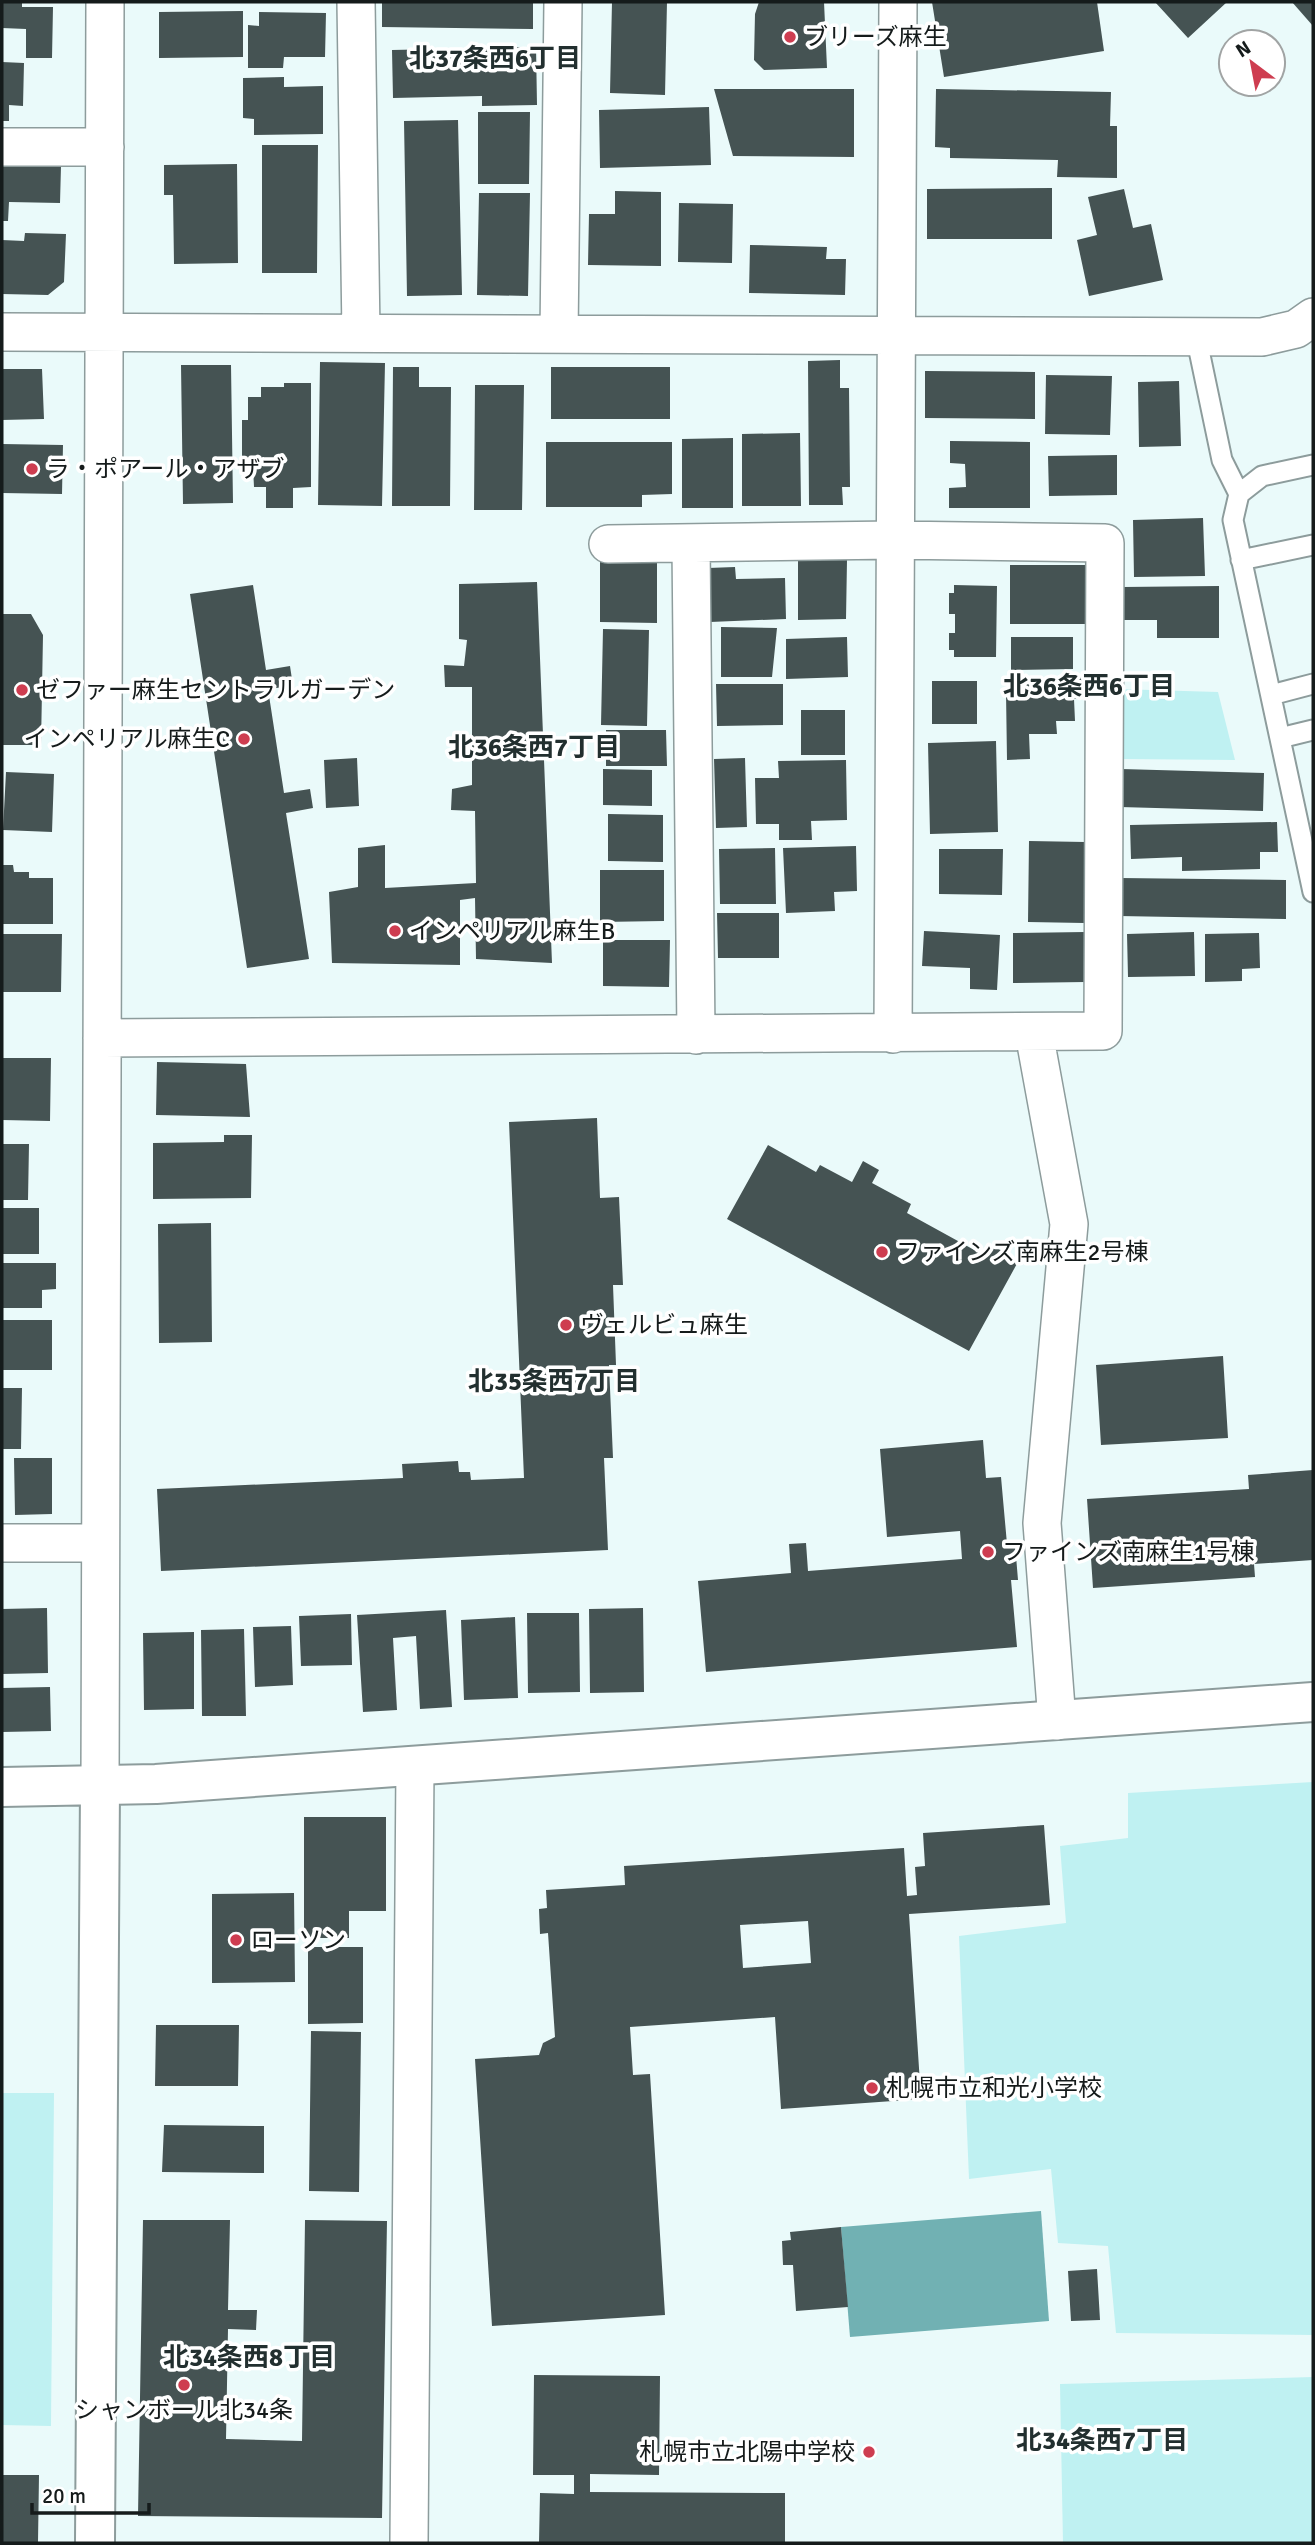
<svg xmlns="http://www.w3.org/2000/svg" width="1315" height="2545" viewBox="0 0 1315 2545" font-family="Signika,'Noto Sans JP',sans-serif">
	<rect width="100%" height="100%" fill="#eafafa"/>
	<path fill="#bff1f2" d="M1117,689L1218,692L1235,760L1121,759Z
		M1313,1782V2335L1116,2333L1108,2246L1058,2243L1051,2169L969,2179L959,1936L1066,1923L1060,1846L1128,1838V1793Z
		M2,2093H54L51,2426L2,2425Z
		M1313,2377V2543H1063L1060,2384Z"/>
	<path fill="#71b1b3" d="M1041,2211L1049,2321L850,2337L841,2227Z"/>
	<path fill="#455353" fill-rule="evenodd" d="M2,2H22V7H53L52,58H26V29L2,28Z
		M382,2H533V29L382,27Z
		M612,2H667L665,95L610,93Z
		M759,2H824L827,68L764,70L754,60L755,14Z
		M932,2H1097L1104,51L944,77Z
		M1155,2H1227L1188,38Z
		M1292,2H1313V26Z
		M243,11V57L159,58V12Z
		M259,12L326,13L325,57H284L283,68H248V25L259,26Z
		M536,47L537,105L482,106V96L393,98L392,50Z
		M2,62L24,63L23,106L9,105V121H2Z
		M284,77V87L323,86V134L254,135V119L243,118V78Z
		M714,89H854V157L733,156Z
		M936,89L1111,92L1110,126H1117V178L1057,177L1058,160L950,158V148L935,147Z
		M709,107L711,165L600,168L599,110Z
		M478,112H530L529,184H478Z
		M458,120L462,295L407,296L404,121Z
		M262,145H318L317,273H262Z
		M2,164L61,166L60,203L9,202L8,221H2Z
		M237,164L238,263L174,264L173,195H164V165Z
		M1052,188V239H927V189Z
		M1124,189L1133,228L1151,224L1163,280L1089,296L1077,240L1097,235L1088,197Z
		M615,191L661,192V266L588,265L589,214H615Z
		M479,193H530L528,296L477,295Z
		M679,203L733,204L732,263L678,262Z
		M25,233L66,234L64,282L48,295L2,294V240L24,241Z
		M750,245L827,247L826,259H846L845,295L749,293Z
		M840,360V388H849L850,487H842L843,505H809L808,361Z
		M320,362L385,363L382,506L318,505Z
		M181,365H231L233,503L183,504Z
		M393,367H419V387H451L450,506H392Z
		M551,367H670V419H551Z
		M2,369H42L44,419L2,420Z
		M925,371L1035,372V419L925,418Z
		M1046,375L1112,376L1110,435L1045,434Z
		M1179,381L1181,446L1139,447L1138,382Z
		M284,383H311V487L293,488V508H266V487H254L253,467H242V420H248V397H261V387H284Z
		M475,385H524L522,510H474Z
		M800,433L801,506H742V434Z
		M733,438V508H682V439Z
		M950,441L1030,442V508H949V488L966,487L965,464L950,463Z
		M546,442H672V494L642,495V507H546Z
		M2,444L63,445L62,494L2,493Z
		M1117,455V495L1049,496L1048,456Z
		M1203,518L1205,576L1134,577L1133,520Z
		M798,560H847L846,619L798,620Z
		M600,561H657V623L600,622Z
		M1010,565H1090V624H1010Z
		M735,567L736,579L785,578L786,619L710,622L708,568Z
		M537,582L552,963L476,959L475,898L460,900V965L332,963L329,892L358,887V848L385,845V888L476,883L475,811L451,810L452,789L472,785V687H445L444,665L464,666L467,640L459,639V584Z
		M253,585L266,670L290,666L293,686L268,689L284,793L310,789L313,808L286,813L309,959L247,968L190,594Z
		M954,585L997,586L996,657H954V650H949V633H955V614H949V593H954Z
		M1219,586V638H1157V620H1123V587Z
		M2,614H31L43,635L41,745H2Z
		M721,627L777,628L772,677H721Z
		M603,629L649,630L647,726L601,725Z
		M847,637L848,677L786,679V639Z
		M1011,637H1073V669L1011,670Z
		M1085,677V699H1074L1075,721H1056L1057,734H1029L1030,759L1007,760L1006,692H1016L1015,679Z
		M932,681H977V724H932Z
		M716,684H783V725L717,726Z
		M801,710H845V755H801Z
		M606,730H666L667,766H606Z
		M996,741L998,832L930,834L928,743Z
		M357,758L359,806L326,808L324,760Z
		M745,758L747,827L716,828L714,759Z
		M846,760L847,820L811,821L812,840H779V824H756L755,778H779L778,761Z
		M603,769L652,770V806L603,805Z
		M1121,769L1264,773L1263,811L1120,807Z
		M6,772L54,774L52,832L3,830Z
		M608,814L663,815V862L608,861Z
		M1277,822L1278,852H1260V869L1182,871V857L1131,859L1130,825Z
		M1029,841L1085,842L1084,923L1028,922Z
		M856,846L857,891L834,892L835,911L786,913L783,848Z
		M775,848L776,904H720L719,849Z
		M939,849H1003L1002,895L939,894Z
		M2,865H13L14,872H29V878H53V924H2Z
		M600,870H664V921L600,922Z
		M1120,878L1286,880V919L1119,916Z
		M717,913H779V958H718Z
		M924,931L1000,935L997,990L970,989V968L922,966Z
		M1085,932V982L1013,983V933Z
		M1194,932L1195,976L1128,977L1127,934Z
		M1259,933L1260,968L1242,969V981L1205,982V934Z
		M2,934H62L61,992H2Z
		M603,940H670L669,987L603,986Z
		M2,1058H51L50,1121L2,1120Z
		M157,1062L246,1064L250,1117L156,1115Z
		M597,1118L600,1198L619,1197L623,1285H613L616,1365H609L613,1458H604L608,1550L161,1571L157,1489L403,1478L402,1464L458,1461L459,1472H470L471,1480L524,1478L509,1122Z
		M224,1135H252L251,1198L153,1199V1143L224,1142Z
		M2,1144H29L28,1200H2Z
		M768,1145L816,1172L820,1165L852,1182L863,1161L879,1170L872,1183L911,1204L907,1213L987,1257L993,1246L1019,1260L969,1351L727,1219Z
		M2,1208H39V1254H2Z
		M211,1223L212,1342L159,1343L158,1224Z
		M2,1263H56V1289L42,1290V1308H2Z
		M2,1320H52V1370H2Z
		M1223,1356L1228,1438L1101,1445L1096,1365Z
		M2,1388H22L21,1449H2Z
		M983,1440L986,1478L1001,1477L1007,1544H1015L1018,1580H1011L1017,1647L706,1672L698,1581L791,1573L789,1544L806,1543L808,1571L962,1559L960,1531L887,1537L880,1449Z
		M14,1458H52V1514L15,1515Z
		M1313,1470V1560L1254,1564L1255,1577L1093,1588L1087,1499L1249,1489L1248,1475Z
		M47,1608L48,1673L2,1674V1609Z
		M643,1608L644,1692L590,1693L589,1609Z
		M446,1610L452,1707L420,1709L416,1636L393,1638L397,1710L363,1712L357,1615Z
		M527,1613H579L580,1692L528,1693Z
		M351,1614L352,1665L301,1666L299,1616Z
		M515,1617L518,1698L464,1700L461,1620Z
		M291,1626L293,1685L255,1687L253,1627Z
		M244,1629L246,1716H202L201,1630Z
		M194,1632V1709L144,1710L143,1633Z
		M50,1687L51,1731L2,1732V1688Z
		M304,1817H386V1911H349V1938H304Z
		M1044,1825L1050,1905L909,1914L921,2099L781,2109L775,2017L630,2027L633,2075L650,2074L665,2315L492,2326L475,2059L539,2055L543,2043L555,2037L548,1933L540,1934L539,1909L547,1908L546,1890L625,1885L624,1866L904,1848L907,1896L917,1895L915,1867L925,1866L923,1833ZM808,1921L811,1963L743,1968L740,1925Z
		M294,1893L295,1982L212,1983V1894Z
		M308,1947H363V2023L308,2024Z
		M156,2025H239L238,2086H155Z
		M311,2031L361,2032L359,2192L309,2191Z
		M164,2125L264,2126V2173L162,2172Z
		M143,2220H230L228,2310H257L256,2330L228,2329L226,2439L302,2441L305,2220L387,2221L382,2518L138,2516Z
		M841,2227L848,2307L796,2311L793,2265H783L782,2241L791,2240L790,2232Z
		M1097,2269L1100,2320L1071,2321L1068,2271Z
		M534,2375L660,2376L659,2475L590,2474V2492L785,2493V2543H539L540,2493L574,2494V2475H533Z
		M2,2475H39L38,2543H2Z"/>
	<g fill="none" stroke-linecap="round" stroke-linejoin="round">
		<g stroke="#8d9c9c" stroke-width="23">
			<path id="lane" d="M1196,336L1222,460L1239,494
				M1313,465L1262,476L1239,494L1233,520L1313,892
				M1241,560L1313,545
				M1271,695L1313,684
				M1280,738L1313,730"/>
		</g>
		<g stroke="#8d9c9c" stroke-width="40">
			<path id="street" d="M356,2L361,333
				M2,147H105
				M2,332L1262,337L1296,329L1313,317
				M559,334L563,2
				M691,545L696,1035
				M1034,1033L1069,1224L1042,1523L1057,1721
				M893,1034L898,2
				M102,1038L1103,1031L1105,543L894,540L608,544
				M2,1543H100
				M100,1787L105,2
				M409,2543L415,1766"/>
		</g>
		<g stroke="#8d9c9c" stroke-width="42">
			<path id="secondary" d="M2,1787L156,1784L1313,1702
				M95,2543L100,1787"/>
		</g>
		<use href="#lane" stroke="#fff" stroke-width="19"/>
		<use href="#street" stroke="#fff" stroke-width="37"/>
		<use href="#secondary" stroke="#fff" stroke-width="38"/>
	</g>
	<g fill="#ce3d50" stroke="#fff" stroke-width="2.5">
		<circle cx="790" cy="37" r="7"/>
		<circle cx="32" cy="469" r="7"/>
		<circle cx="22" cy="690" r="7"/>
		<circle cx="244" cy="739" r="7"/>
		<circle cx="395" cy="931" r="7"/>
		<circle cx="882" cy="1252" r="7"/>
		<circle cx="566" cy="1325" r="7"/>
		<circle cx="988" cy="1552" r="7"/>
		<circle cx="236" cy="1940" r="7"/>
		<circle cx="872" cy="2088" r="7"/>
		<circle cx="184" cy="2385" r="7"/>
		<circle cx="869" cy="2452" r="7"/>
	</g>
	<g text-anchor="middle" stroke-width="7" stroke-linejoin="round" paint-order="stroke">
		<g font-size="24" fill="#151b1b" stroke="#fff" text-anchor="start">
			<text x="804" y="45">ブリーズ麻生</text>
			<text x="46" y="477">ラ・ポアール・アザブ</text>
			<text x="36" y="698">ゼファー麻生セントラルガーデン</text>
			<text x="230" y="747" text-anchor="end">インペリアル麻生C</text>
			<text x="409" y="939">インペリアル麻生B</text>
			<text x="896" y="1260">ファインズ南麻生2号棟</text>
			<text x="580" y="1333">ヴェルビュ麻生</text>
			<text x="1002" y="1560">ファインズ南麻生1号棟</text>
			<text x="250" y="1948">ローソン</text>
			<text x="886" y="2096">札幌市立和光小学校</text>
			<text x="184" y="2418" text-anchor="middle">シャンボール北34条</text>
			<text x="855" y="2460" text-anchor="end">札幌市立北陽中学校</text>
		</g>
		<g font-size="26" font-weight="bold" fill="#222f2f" stroke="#fff">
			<text x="495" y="67">北37条西6丁目</text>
			<text x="1089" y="695">北36条西6丁目</text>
			<text x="534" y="756">北36条西7丁目</text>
			<text x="554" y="1390">北35条西7丁目</text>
			<text x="249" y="2366">北34条西8丁目</text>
			<text x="1102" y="2449">北34条西7丁目</text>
		</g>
	</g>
	<rect width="1315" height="2545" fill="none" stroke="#151b1b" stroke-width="7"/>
	<g transform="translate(1252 63) rotate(328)"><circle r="33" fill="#ffffff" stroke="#a1a4a4" stroke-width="2"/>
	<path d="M0-5L12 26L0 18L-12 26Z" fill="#ce3d50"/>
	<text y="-10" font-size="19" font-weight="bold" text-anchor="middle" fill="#151b1b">N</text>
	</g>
	<path d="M32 2503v10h117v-10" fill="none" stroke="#151b1b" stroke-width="3.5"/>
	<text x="42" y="2503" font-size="21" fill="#151b1b" stroke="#ffffff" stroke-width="5" paint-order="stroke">20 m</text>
</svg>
